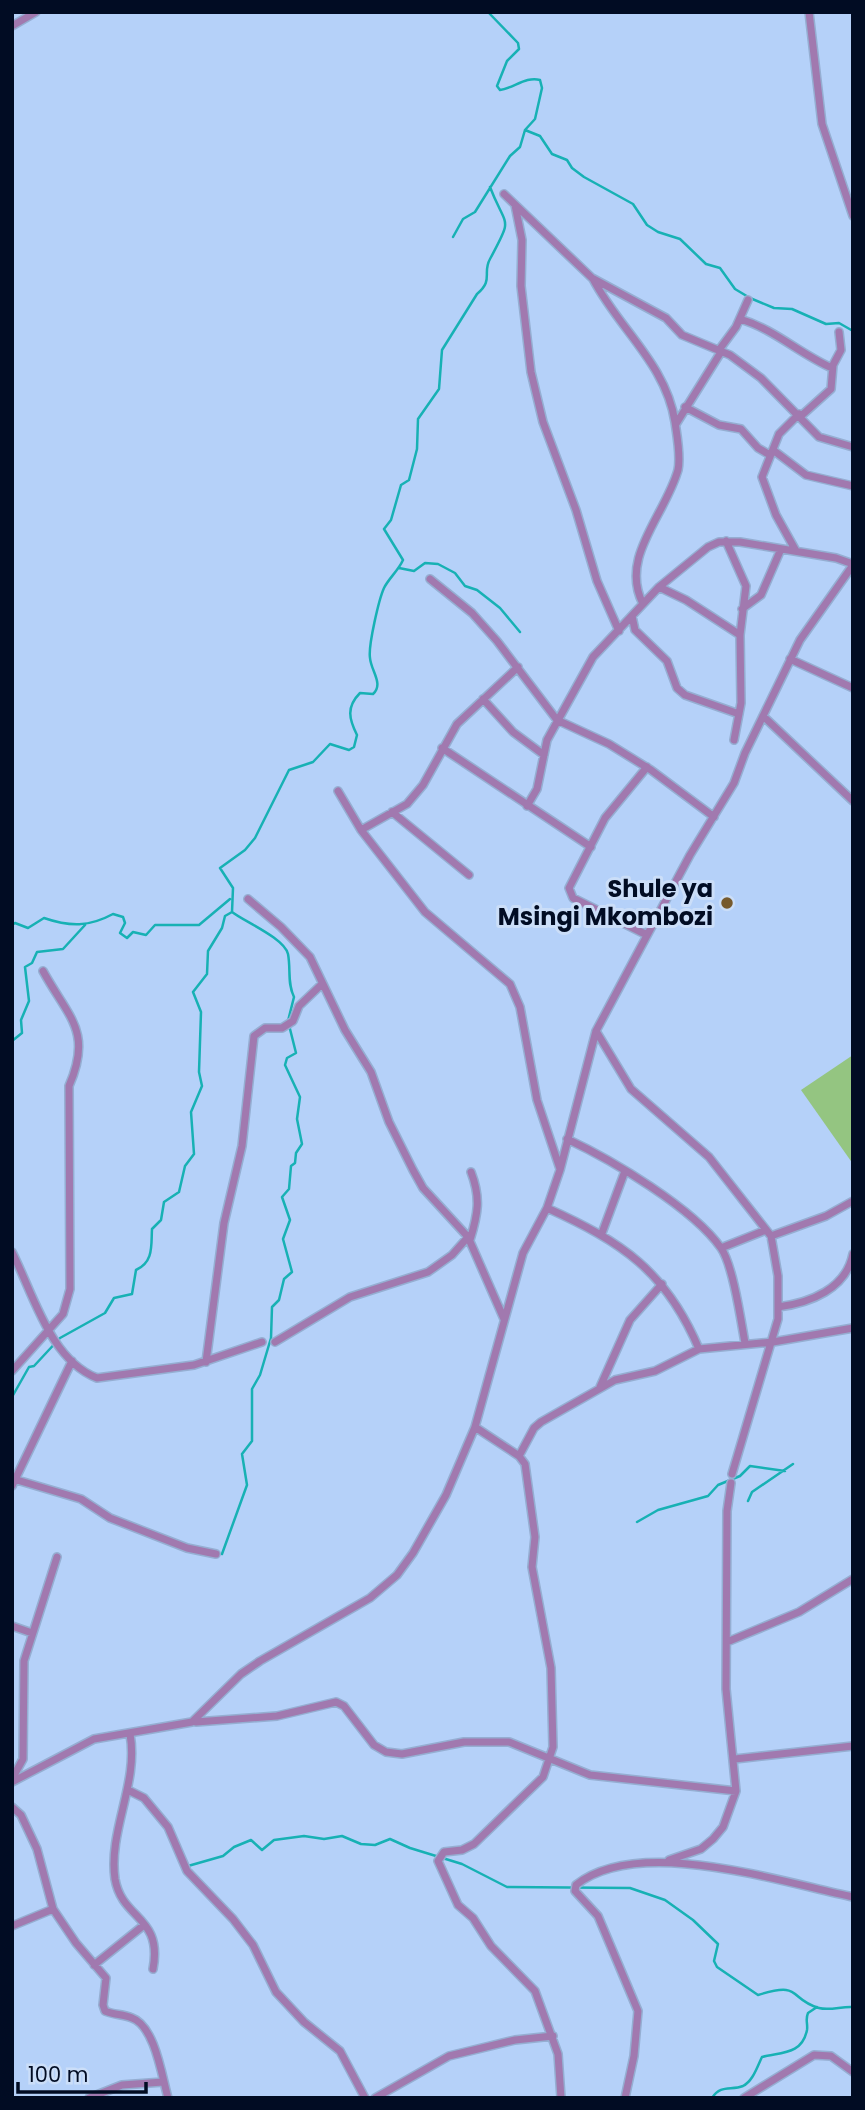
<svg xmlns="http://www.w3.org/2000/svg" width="865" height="2110" viewBox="0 0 865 2110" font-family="Poppins,sans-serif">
	<rect width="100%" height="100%" fill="#b5d1f9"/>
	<path fill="#94c581" d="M853,1055V1164L801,1090Z"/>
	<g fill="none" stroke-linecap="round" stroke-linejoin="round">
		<path stroke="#17b1b4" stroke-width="2.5" d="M525,130L540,136L552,154L567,160L572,168L584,177L633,204L647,225L658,232L680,239L706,264L720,268L735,289L750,298L774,308L792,309L826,324L839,323L853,331
			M453,237L463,219L475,212L510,156L520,147L525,130L535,119L542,88L540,80C526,76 514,88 500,90L497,86L507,61L519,49L518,43L488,12
			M399,568L414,571L425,563L438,564L455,573L465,586L477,590L500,608L520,632
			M12,925L15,923L28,928L44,918C70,927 89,927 113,914L123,917L125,923L120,933L127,938L133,932L146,935L155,925H199L230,899
			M12,1041L22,1033L21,1020L29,1001L25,967L32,963L37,952L63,949L85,925
			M12,1397L29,1367L34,1366L60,1338L105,1313L114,1298L132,1294L136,1270C154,1262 151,1245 152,1229L161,1220L164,1202L179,1192L185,1166L194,1154L191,1112L202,1086L199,1072L201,1012L193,992L207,974L208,951L222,928L225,916L232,912
			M748,1501L752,1492L793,1464
			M637,1522L658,1510L708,1496L718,1485L740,1476L750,1466L785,1471
			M222,1554L247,1485L242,1454L252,1441V1389L260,1375L271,1338L272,1307L279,1300L284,1279L292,1272L283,1239L290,1220L282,1197L289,1189L291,1166L295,1163L296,1153L302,1144L297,1119L300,1097L285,1065L287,1058L296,1053L288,1021L294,997C287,983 291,969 288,954C284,938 245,922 232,912L233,888L220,868L245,850L255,838L289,770L313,762L330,744L349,750L354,747L357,735C349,719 346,707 360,693L373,694C384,684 371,671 370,658C368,646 379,599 384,588C389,578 398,571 403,560L384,529L391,520L401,485L409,480L417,449L418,419L439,389L442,350L477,294C494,280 482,273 490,259C514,215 506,229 490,187
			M188,1866L223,1856L234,1847L251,1840L262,1850L274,1840L304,1836L324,1839L342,1836L361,1844L375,1845L390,1839L410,1848L462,1864L507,1887L630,1888L665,1900L693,1920L718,1944L714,1961L717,1967L758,1995C803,1981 788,1999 819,2008C830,2011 842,2006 853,2007
			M712,2098C721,2084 731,2091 743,2086C753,2081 757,2067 762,2057C781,2052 802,2055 807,2030C808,2023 805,2020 808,2013L817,2007"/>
		<g stroke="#95aed2" stroke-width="10">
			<path id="minor" d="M809,12L822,124L853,216
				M12,26L36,12
				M504,194L592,278L666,318L682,335L730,355L761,378L819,437L853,447
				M515,205L522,240L521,286L531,372L543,422L576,510L597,581L619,631
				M593,279C619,329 666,364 675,422C677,436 681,456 678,470C665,516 619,557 643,604
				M740,319C774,329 800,354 832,368
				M719,350L736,327L748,300
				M685,407L719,425L741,429L758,448L770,455
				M801,416L831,389L833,365L841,350L839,332
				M676,424L721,352
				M773,450L806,475L853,486
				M726,541L746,586L740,635L741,703L734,740
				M796,551L776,515L762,477L779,434L799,414
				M430,579L472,613L497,641L557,720L609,744L651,770L714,817
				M659,587L686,600L740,635
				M742,609L761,595L781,549
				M632,616L635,630L667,661L677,688L685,695L739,714
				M790,659L853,688
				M483,699L513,732L544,755
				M763,716L853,801
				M442,748L591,847
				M647,767L605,818L569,888L573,898L647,935
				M338,791L361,830L425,912L510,984L520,1007L537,1100L560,1169
				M527,806L537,789L547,740L593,657L659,587L708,547L719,542H740L836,558L853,564
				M392,812L469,875
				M361,830L407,804L423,785L457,724L518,667
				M248,899L281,927L310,957L345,1030L371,1072L389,1122L413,1170L423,1188L468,1237L504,1319
				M596,1031L631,1089L709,1157L771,1236L778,1276V1319L732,1474
				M567,1139C612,1160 693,1208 721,1248C733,1265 741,1321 745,1343
				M547,1208C622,1242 666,1271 699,1349
				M602,1233L625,1171
				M771,1236L826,1216L853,1201
				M470,1240C478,1214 481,1198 471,1172
				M721,1248L766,1230
				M12,1252C33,1293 50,1360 97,1378L194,1365L262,1342
				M778,1307C810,1303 846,1289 853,1254
				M275,1342L350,1297L428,1272L452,1255L468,1237
				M206,1362L224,1223L242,1146L254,1036L265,1028H282L293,1021L299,1006L322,984
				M12,1371L63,1314L70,1289L69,1086C93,1031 68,1017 43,971
				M600,1387L630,1320L662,1284
				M475,1427L519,1456L525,1464L535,1537L532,1567L551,1668L553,1747L543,1777L474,1844L462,1850L444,1852L438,1861L458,1905L473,1918L491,1946L535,1991L558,2054L561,2098
				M519,1456L534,1428L541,1422L615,1380L655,1371L699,1349L773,1342L853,1328
				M17,1480L81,1499L110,1518L187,1548L216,1554
				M12,1486L72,1361
				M12,1626L32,1633
				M727,1642L799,1612L853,1579
				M196,1722L277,1716L336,1702L344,1706L374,1745L386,1752L402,1754L464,1742H509L590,1775L736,1791
				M130,1734C139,1783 108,1831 115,1879C122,1920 163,1916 153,1969
				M735,1759L853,1746
				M12,1779L23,1759L24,1661L57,1557
				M12,1782L94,1739L192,1722L241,1674L260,1661L370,1598L397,1575L413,1553L446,1495L475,1427L523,1253L547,1208L560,1170L596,1031L690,855L734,783L745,753L800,640L853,565
				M128,1790L144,1798L168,1827L187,1871L233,1919L253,1945L276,1992L304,2022L340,2051L365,2098
				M12,1807L21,1815L37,1849L53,1909L76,1943L106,1978L103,2005L105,2011C114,2015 123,2014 132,2018C155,2026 162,2077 168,2098
				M669,1860L701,1849L713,1839L723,1827L736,1791L726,1689L727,1511L731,1483
				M12,1926L53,1909
				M94,1965L144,1925
				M89,2098L122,2085L163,2082
				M375,2098L449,2056L515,2040L553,2036
				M625,2098L634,2056L638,2011L598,1916L575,1891L576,1885C639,1835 780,1882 853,1897
				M744,2098L814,2055L831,2056L853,2072"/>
		</g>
		<use href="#minor" stroke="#a179af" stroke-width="7"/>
	</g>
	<circle fill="#765a2d" stroke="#cbdef8" stroke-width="2.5" cx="727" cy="903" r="7"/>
	<g text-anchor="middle" stroke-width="6" stroke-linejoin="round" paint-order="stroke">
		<g font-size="24" font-weight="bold" fill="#010c23" stroke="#cbdef8" text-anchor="end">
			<text x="713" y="897">Shule ya<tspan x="713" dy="28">Msingi Mkombozi</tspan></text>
		</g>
	</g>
	<rect width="865" height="2110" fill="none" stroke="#010c23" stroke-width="28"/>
	<path d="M18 2082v10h128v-10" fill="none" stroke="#010c23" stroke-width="3.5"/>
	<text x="28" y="2082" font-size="21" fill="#010c23" stroke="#cbdef8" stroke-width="5" paint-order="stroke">100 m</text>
</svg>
